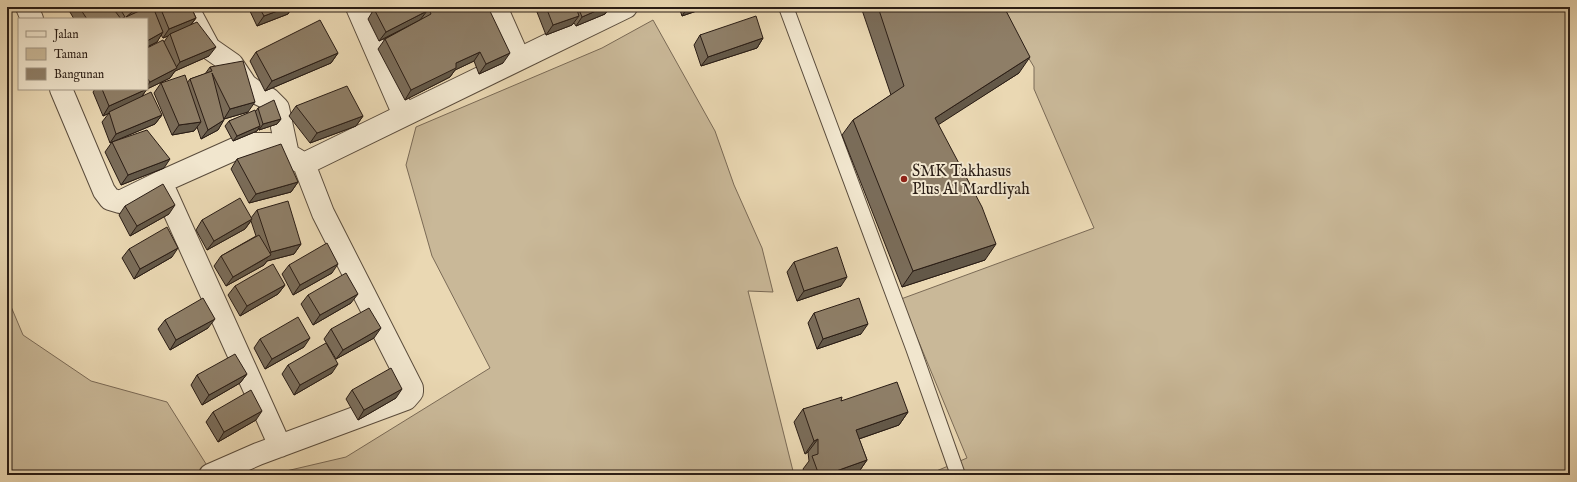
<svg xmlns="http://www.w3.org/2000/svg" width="1577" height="482" viewBox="0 0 1577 482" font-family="'IM FELL English',serif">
	<rect width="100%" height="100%" fill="#ead8b3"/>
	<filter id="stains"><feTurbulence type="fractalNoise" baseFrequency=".005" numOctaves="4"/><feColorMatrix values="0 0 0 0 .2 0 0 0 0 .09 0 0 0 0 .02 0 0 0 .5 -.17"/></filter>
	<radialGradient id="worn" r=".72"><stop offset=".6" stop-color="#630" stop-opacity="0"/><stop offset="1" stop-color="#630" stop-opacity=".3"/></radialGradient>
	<path fill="#c9b898" stroke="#7a6a56" d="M998,7H1570V475H927L967,458L901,299L1094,228L1034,89V67Z
		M653,20L715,131L734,185L762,248L773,292L748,291L794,475H269L346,457L490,368L432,256L406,165L416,127L602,48Z
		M7,297L23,335L91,381L167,402L213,475H7Z"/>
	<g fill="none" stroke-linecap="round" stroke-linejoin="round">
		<g stroke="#5a4c3c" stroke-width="16">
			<path id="service" d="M786,7L913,348L958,475"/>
		</g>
		<g stroke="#5a4c3c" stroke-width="24">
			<path id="minor" d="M27,7L32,19
				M187,7L209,48L232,64L246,85L257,93L269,99L278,108L288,155
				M357,7L404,115
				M496,7L519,59
				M61,89L104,191L110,199L120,202L161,182L246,144H270L304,164L323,213L412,388V392L406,399L258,454L210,475
				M304,164L626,7
				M161,182L280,446"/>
		</g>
		<use href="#service" stroke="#f1e6ce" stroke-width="14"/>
		<use href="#minor" stroke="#f1e6ce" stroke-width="22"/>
	</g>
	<path fill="#7a6c59" stroke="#2a1d15" d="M67,7H143L138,12L148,7H191L196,18L191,25L209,56L175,71L170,78L147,89L142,96L162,115L155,124L110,143L102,122L109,113L103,116L93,92L95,89H147V48L164,42L168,36L163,38L161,35L157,42L147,47V19H74Z
		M248,7H292L288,14L257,26Z
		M379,7H488L503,63L479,74L474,61L455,70L450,77L405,100L378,49L385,39L409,26L379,41L368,19L374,9Z
		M535,7H610L605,14L576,26L574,23L572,25L546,35Z
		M679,7H708L682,16Z
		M861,7H1004L1019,73L938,124L985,260L902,287L842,135L853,120L891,95Z
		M700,35L763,38L757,48L701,66L694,45Z
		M256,52L338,53L331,63L265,91L250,61Z
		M210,67L248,112L224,119L218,130L201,139L197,127L194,131L172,135L154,93L161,83H187L190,79L205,74Z
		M296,106L363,116L356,126L310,143L289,116Z
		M258,108L281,119L277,124L259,130V128L257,131L233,141L225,126L229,121L256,111Z
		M112,142L164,168L121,185L105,152Z
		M237,159L298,182L291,192L249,203L231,169Z
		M125,206L169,214L130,236L119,215Z
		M257,210L301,244L294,254L267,261L264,265L226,286L214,266L221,256L256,236L251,221L245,229L207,250L196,230L202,220L251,218Z
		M129,249L172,257L134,279L122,258Z
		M794,262L841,286L797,301L787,272Z
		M289,265L332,273L293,295L282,274Z
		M285,285L278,294L240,316L228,295L235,286Z
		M308,295L351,303L313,325L301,304Z
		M814,313L861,334L817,349L808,323Z
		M165,320L208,328L170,350L158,329Z
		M331,329L374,338L336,359L324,339Z
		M260,339L304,347L265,369L254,348Z
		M288,365L332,373L294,395L282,374Z
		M247,374L240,383L202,405L191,385L197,375Z
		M352,390L396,398L358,420L346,399Z
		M841,401L908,412L899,425L859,439L867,460L858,473L853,475H805L803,469L809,461L808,452L805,454L794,422L803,409Z
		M213,412L256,420L218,442L206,422Z"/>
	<path fill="#635848" stroke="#2a1d15" d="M138,7H143L129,19L126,17Z
		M288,7H292L288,14L257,26L264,16Z
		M605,7H610L605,14L576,26L582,17Z
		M688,7H708L682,16Z
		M427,11L420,20L379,41L386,32Z
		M579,16L572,25L546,35L553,25Z
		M196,18L189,27L170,34L168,36L163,38L169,29Z
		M163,32L157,42L147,47V41Z
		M763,38L757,48L701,66L708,57Z
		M216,47L209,56L175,71L170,78L147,89L140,99L103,116L109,106L147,89V86L150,82L175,69L180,62Z
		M480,52L474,61L455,70L450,77L405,100L411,90L456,63Z
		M338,53L331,63L265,91L272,81Z
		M510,53L503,63L479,74L486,64Z
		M1030,57L1019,73L924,134L935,118Z
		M255,102L248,112L224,119L230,109Z
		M162,115L155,124L110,143L116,134Z
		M363,116L356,126L310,143L317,133Z
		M281,119L277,124L259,130L263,124Z
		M224,120L218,130L201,139L208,130Z
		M201,122L194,131L172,135L179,125Z
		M260,126L257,131L233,141L237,136Z
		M170,159L164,168L121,185L128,175Z
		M298,182L291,192L249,203L256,194Z
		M175,205L169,214L130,236L137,226Z
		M252,219L245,229L207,250L214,241Z
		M301,244L294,254L267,261L264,265L226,286L233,277L268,257L271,252Z
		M996,244L985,260L902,287L913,271Z
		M178,248L172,257L134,279L140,269Z
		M338,264L332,273L293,295L300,285Z
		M847,277L841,286L797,301L804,291Z
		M285,285L278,294L240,316L247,306Z
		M358,294L351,303L313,325L320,315Z
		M215,319L208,328L170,350L176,340Z
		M868,324L861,334L817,349L823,339Z
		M381,328L374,338L336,359L343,350Z
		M310,338L304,347L265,369L272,359Z
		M338,364L332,373L294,395L300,385Z
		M247,374L240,383L202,405L209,395Z
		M402,389L396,398L358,420L364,410Z
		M262,411L256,420L218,442L224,432Z
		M908,412L899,425L847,443L856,430Z
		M818,439L808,452L805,454L814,441Z
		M867,460L858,473L853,475H825Z"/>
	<path fill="#8e7e67" stroke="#2a1d15" d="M79,7H112L121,19H87Z
		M119,7H138L126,17L148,7H153L163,32L147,41V19H121L125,17Z
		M160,7H191L196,18L169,29Z
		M259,7H288L264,16Z
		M379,7H425L427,11L386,32L374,9Z
		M428,7H488L510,53L486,64L480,52L456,63V68L411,90L385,39L431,14Z
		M546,7H576L579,16L553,25Z
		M578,7H605L582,17Z
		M878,7H1004L1030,57L935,118L982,207L996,244L913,271L853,120L904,86Z
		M756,16L763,38L708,57L700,35Z
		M320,20L338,53L272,81L256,52Z
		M197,22L216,47L180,62L170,34Z
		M163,40L177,68L150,82L147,78V48Z
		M243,61L255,102L230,109L212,73L224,120L208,130L190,79L212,71L210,67Z
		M185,75L201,122L179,125L161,83Z
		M347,86L363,116L317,133L296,106Z
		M102,89H147L109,106Z
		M151,92L162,115L116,134L109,112Z
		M274,100L281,119L263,124L258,108Z
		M255,110L260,126L237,136L229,121Z
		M147,130L170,159L128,175L112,142Z
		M281,144L298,182L256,194L237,159Z
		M163,184L175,205L137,226L125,206Z
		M240,198L252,219L214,241L202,220Z
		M288,201L301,244L271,252L257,210Z
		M167,227L178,248L140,269L129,249Z
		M259,235L271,255L233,277L221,256Z
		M327,243L338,264L300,285L289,265Z
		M837,247L847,277L804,291L794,262Z
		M273,264L285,285L247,306L235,286Z
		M346,273L358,294L320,315L308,295Z
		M203,298L215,319L176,340L165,320Z
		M859,298L868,324L823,339L814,313Z
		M369,308L381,328L343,350L331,329Z
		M298,317L310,338L272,359L260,339Z
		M326,343L338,364L300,385L288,365Z
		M235,354L247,374L209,395L197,375Z
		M391,368L402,389L364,410L352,390Z
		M897,382L908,412L856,430L867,460L825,475H819L812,456L818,454V439L814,441L803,409L842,397L841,401Z
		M251,390L262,411L224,432L213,412Z"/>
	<circle fill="#8f2418" stroke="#f1e6ce" stroke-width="1.5" cx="904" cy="179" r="4"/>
	<g text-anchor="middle" stroke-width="4" stroke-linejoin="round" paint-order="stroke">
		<g font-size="16" fill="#2a1d15" stroke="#f1e6ce" text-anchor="start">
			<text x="912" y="176">SMK Takhasus<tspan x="912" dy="18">Plus Al Mardliyah</tspan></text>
		</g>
	</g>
	<rect width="1577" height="482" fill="none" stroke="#ead8b3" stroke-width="24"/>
	<rect x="8" y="8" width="1561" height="466" fill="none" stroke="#2a1d15" stroke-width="2"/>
	<rect x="12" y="12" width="1553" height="458" fill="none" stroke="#2a1d15"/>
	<rect x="18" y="18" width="130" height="72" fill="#f1e6ce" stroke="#a19684"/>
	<rect x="26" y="31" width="20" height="6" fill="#f1e6ce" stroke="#a19684"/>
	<text x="54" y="38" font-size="12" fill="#2a1d15">Jalan</text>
	<rect x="26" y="48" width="20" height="12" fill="#c9b898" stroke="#a19684"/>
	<text x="54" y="58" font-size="12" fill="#2a1d15">Taman</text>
	<rect x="26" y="68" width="20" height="12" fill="#8e7e67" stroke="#a19684"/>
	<text x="54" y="78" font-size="12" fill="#2a1d15">Bangunan</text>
	<rect width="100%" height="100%" filter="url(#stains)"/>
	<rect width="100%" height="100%" fill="url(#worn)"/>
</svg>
